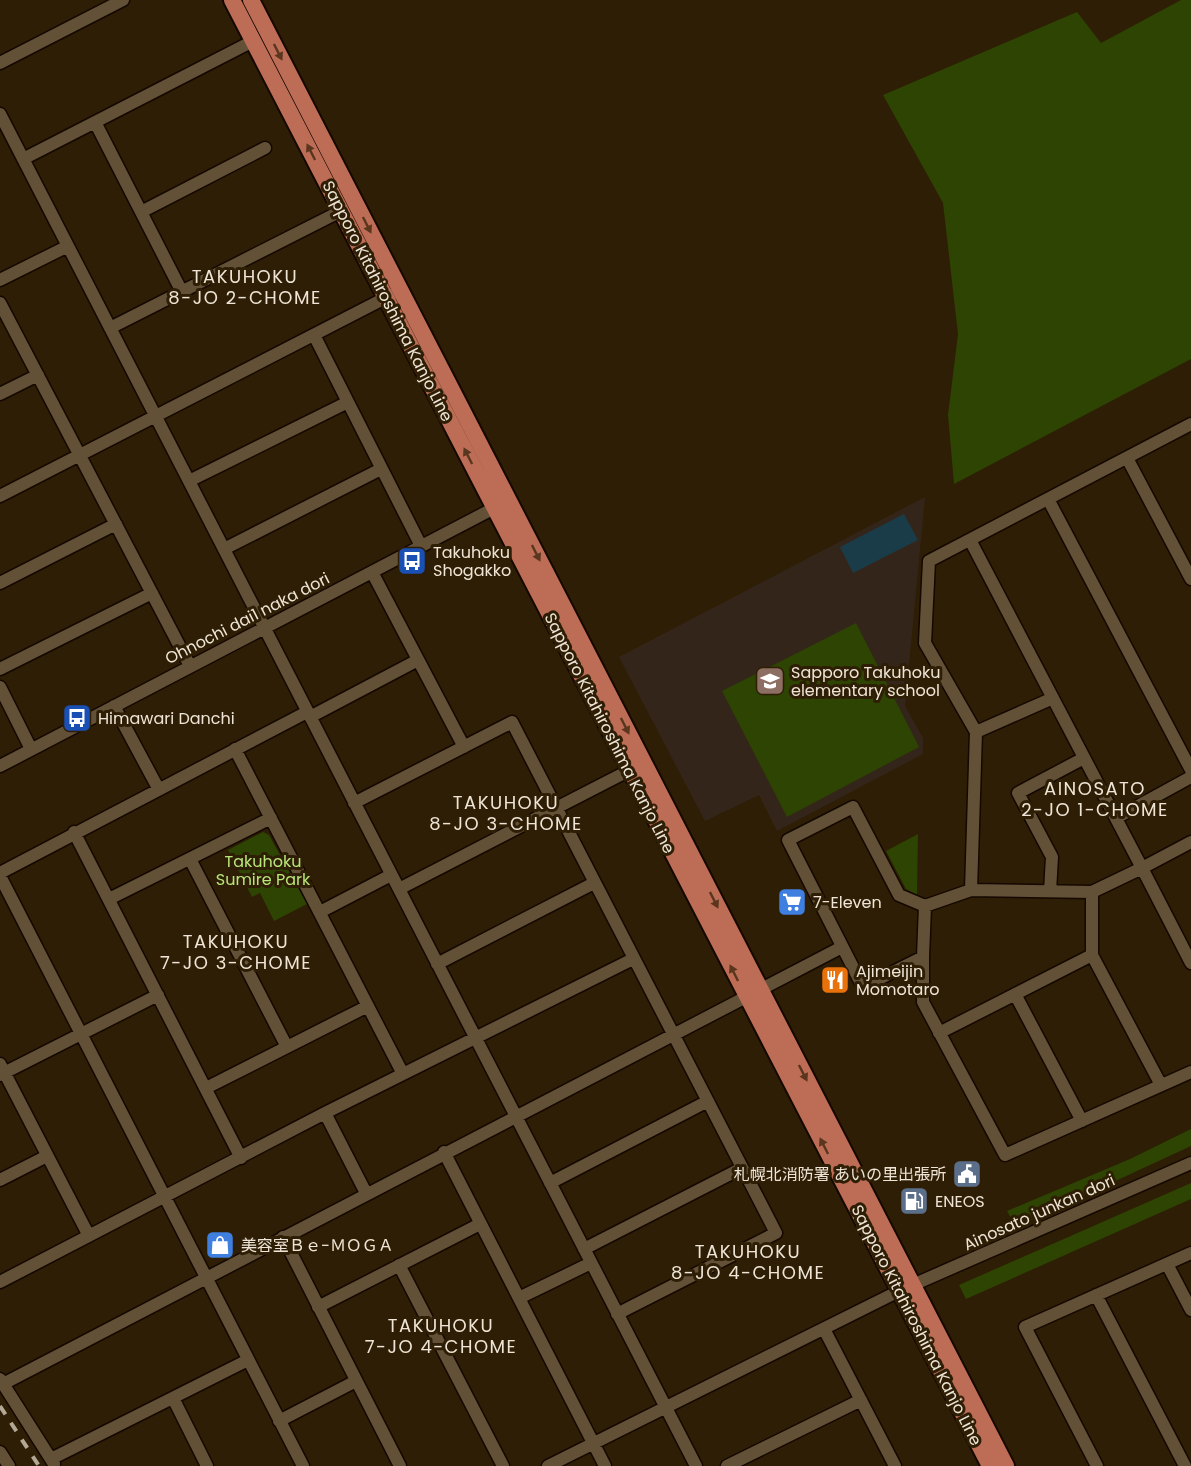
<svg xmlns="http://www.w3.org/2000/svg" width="1191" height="1466" viewBox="0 0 1191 1466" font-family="Poppins,'Noto Sans JP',sans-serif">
	<rect width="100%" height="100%" fill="#2e1e05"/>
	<path fill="#34251a" d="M925,497L905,706L923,738V754L777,831L759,795L705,821L619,657Z"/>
	<path fill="#2d4402" d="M1181,0H1191V359L954,484L948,415L958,334L943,203L883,95L1077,12L1101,43Z
		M856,623L919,747L787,817L722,691Z
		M263,832L269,835L307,904L274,921L260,893L252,897L228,850Z
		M918,834L917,895L906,889L886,851Z
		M1191,1129V1146L1016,1227L1007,1211L1130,1159Z
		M1191,1183V1199L966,1299L959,1285Z"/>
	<path fill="#193c48" d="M904,514L918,540L853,573L840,547Z"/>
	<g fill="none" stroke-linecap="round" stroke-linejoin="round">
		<g stroke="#150800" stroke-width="15">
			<path id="minor" d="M0,63L123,0
				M0,114L696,1466
				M95,122L182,292
				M23,159L253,41
				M141,212L265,148
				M0,280L68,246
				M0,303L190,666
				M110,328L341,211
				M314,335L421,546
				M0,394L38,375
				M1127,458L1191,579
				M189,481L348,402
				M0,496L391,295
				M1048,499L1191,770
				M224,549L381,469
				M372,572L464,747
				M0,583L116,524
				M0,669L152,593
				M0,687L31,749
				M114,706L158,788
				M310,717L418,660
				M976,732L1053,698
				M235,749L403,1074
				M0,766L502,504
				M354,803L512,722L776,1233L617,1314
				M1116,818L1191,777
				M74,832L241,1158
				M1191,842L1142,868L1191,963
				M190,859L287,1047
				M0,873L307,712
				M0,876L303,1466
				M399,889L630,770
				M971,890L976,732L925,643L929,561L1191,424
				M1050,891L1052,857L1018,793L1084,758
				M109,899L271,818
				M925,906L923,957L863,987L788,840L853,807L899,895L925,906L971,890L1092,892L1142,868L970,540
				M320,912L391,875
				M1092,955L1161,1085
				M923,957V1002L1005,1155L1191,1072
				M437,964L594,883
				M1015,994L1082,1121
				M939,1033L1092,955V892
				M0,1064L89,1236
				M0,1075L158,995
				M206,1088L368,1006
				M325,1113L366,1193
				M444,1152L605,1466
				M0,1180L47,1156
				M550,1183L708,1101
				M283,1237L400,1466
				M584,1249L742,1168
				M1167,1264L1191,1310
				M399,1265L503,1466
				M0,1282L325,1113L633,959
				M1096,1295L1185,1466
				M519,1298L591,1263
				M318,1307L480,1224
				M824,1329L895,1466
				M0,1379L54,1464
				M3,1384L842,947
				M173,1398L207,1466
				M279,1421L356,1381
				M0,1452L9,1466
				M51,1459L248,1360
				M548,1466L899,1291L1191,1163
				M727,1466L861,1400
				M1097,1466L1025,1327L1191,1253"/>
		</g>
		<g stroke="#150800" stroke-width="20">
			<path id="major" d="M232,0L990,1466
				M251,0L1006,1466"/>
		</g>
		<use href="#minor" stroke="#625137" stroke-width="12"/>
		<use href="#major" stroke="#bd6d56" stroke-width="16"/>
		<path stroke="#b3a795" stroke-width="4" stroke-dasharray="10 10" stroke-linecap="butt" d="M0,1406L39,1466"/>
	</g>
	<defs><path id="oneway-solid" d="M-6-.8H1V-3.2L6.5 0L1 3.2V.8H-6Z" transform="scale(1.5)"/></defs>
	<g fill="#59361d">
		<use href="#oneway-solid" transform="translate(278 52) rotate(63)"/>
		<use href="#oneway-solid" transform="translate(311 152) rotate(-117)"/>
		<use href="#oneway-solid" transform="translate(367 225) rotate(63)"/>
		<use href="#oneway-solid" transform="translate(468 456) rotate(-117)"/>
		<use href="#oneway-solid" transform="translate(536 553) rotate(63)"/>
		<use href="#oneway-solid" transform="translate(625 726) rotate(63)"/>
		<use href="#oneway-solid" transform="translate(714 900) rotate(63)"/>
		<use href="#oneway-solid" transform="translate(734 973) rotate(-117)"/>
		<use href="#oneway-solid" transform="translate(803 1073) rotate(63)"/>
		<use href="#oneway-solid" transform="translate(824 1146) rotate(-117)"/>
	</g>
	<defs>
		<g id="bus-square" transform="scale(1.5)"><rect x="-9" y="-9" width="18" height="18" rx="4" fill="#1a4fb4" stroke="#2e1e05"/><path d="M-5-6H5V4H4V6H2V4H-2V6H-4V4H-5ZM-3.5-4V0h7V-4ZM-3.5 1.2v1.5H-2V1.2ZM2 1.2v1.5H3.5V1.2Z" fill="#fff"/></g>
		<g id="school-square" transform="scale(1.5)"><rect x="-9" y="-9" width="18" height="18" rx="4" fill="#8d6e63" stroke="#2e1e05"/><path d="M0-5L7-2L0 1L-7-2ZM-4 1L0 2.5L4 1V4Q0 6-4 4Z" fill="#fff"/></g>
		<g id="supermarket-square" transform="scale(1.5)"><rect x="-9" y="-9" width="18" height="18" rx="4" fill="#3f7fe0" stroke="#2e1e05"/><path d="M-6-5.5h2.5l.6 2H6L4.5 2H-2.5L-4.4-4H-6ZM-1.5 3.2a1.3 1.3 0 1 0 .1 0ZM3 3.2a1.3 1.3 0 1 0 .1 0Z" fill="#fff"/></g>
		<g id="restaurant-square" transform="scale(1.5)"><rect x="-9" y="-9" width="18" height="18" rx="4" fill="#e8710a" stroke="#2e1e05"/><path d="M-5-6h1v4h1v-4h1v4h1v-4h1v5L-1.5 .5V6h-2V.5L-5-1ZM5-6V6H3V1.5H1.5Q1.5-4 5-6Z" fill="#fff"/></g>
		<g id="civic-square" transform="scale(1.5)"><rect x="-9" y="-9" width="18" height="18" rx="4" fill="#5c6f8a" stroke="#2e1e05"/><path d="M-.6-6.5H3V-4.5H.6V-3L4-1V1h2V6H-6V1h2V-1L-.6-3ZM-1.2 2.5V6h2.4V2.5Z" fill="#fff"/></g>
		<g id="fuel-square" transform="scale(1.5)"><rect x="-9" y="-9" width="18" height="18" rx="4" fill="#5c6f8a" stroke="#2e1e05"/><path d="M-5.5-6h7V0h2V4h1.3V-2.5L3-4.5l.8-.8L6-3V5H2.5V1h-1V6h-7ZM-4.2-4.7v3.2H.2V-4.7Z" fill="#fff"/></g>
		<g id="shop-square" transform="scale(1.5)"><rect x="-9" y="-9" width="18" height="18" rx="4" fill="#3f7fe0" stroke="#2e1e05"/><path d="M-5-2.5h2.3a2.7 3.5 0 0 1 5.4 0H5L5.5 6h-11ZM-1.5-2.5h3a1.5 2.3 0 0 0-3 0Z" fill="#fff"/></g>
	</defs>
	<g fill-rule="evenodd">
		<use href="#bus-square" x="412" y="561"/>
		<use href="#school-square" x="770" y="681"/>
		<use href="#bus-square" x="77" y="718"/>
		<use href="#supermarket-square" x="792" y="902"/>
		<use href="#restaurant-square" x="835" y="980"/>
		<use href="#civic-square" x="967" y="1174"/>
		<use href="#fuel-square" x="914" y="1201"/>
		<use href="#shop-square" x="220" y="1245"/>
	</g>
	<g text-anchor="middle" stroke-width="6" stroke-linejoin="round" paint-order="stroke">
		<g font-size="16" fill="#efe5d6" stroke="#2e1e05">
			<text transform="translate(388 301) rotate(63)" y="6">Sapporo Kitahiroshima Kanjo Line</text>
			<text transform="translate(247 618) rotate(-27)" y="6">Ohnochi dai1 naka dori</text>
			<text transform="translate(610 733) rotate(63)" y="6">Sapporo Kitahiroshima Kanjo Line</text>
			<text transform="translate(1039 1212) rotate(-24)" y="6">Ainosato junkan dori</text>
			<text transform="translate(917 1325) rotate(63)" y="6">Sapporo Kitahiroshima Kanjo Line</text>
		</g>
		<g font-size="16" fill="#efe5d6" stroke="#2e1e05" text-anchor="start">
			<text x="433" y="558">Takuhoku<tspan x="433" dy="18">Shogakko</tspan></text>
			<text x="791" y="678">Sapporo Takuhoku<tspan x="791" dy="18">elementary school</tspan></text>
			<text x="98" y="724">Himawari Danchi</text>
			<text x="813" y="908">7-Eleven</text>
			<text x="856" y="977">Ajimeijin<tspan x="856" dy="18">Momotaro</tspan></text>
			<text x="946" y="1180" text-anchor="end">札幌北消防署 あいの里出張所</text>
			<text x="935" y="1207">ENEOS</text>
			<text x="241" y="1251">美容室Ｂｅ−ＭＯＧＡ</text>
		</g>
		<g font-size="16" fill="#b8e57a" stroke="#2e1e05">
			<text x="263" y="867">Takuhoku<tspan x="263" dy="18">Sumire Park</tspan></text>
		</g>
		<g font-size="18" letter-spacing="1.5" fill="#efe5d6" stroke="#2e1e05">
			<text x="245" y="283">TAKUHOKU<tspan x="245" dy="21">8-JO 2-CHOME</tspan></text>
			<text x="1095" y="795">AINOSATO<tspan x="1095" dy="21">2-JO 1-CHOME</tspan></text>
			<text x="506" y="809">TAKUHOKU<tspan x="506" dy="21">8-JO 3-CHOME</tspan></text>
			<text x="236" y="948">TAKUHOKU<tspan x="236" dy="21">7-JO 3-CHOME</tspan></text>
			<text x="748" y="1258">TAKUHOKU<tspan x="748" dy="21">8-JO 4-CHOME</tspan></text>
			<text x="441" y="1332">TAKUHOKU<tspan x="441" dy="21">7-JO 4-CHOME</tspan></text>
		</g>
	</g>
</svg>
